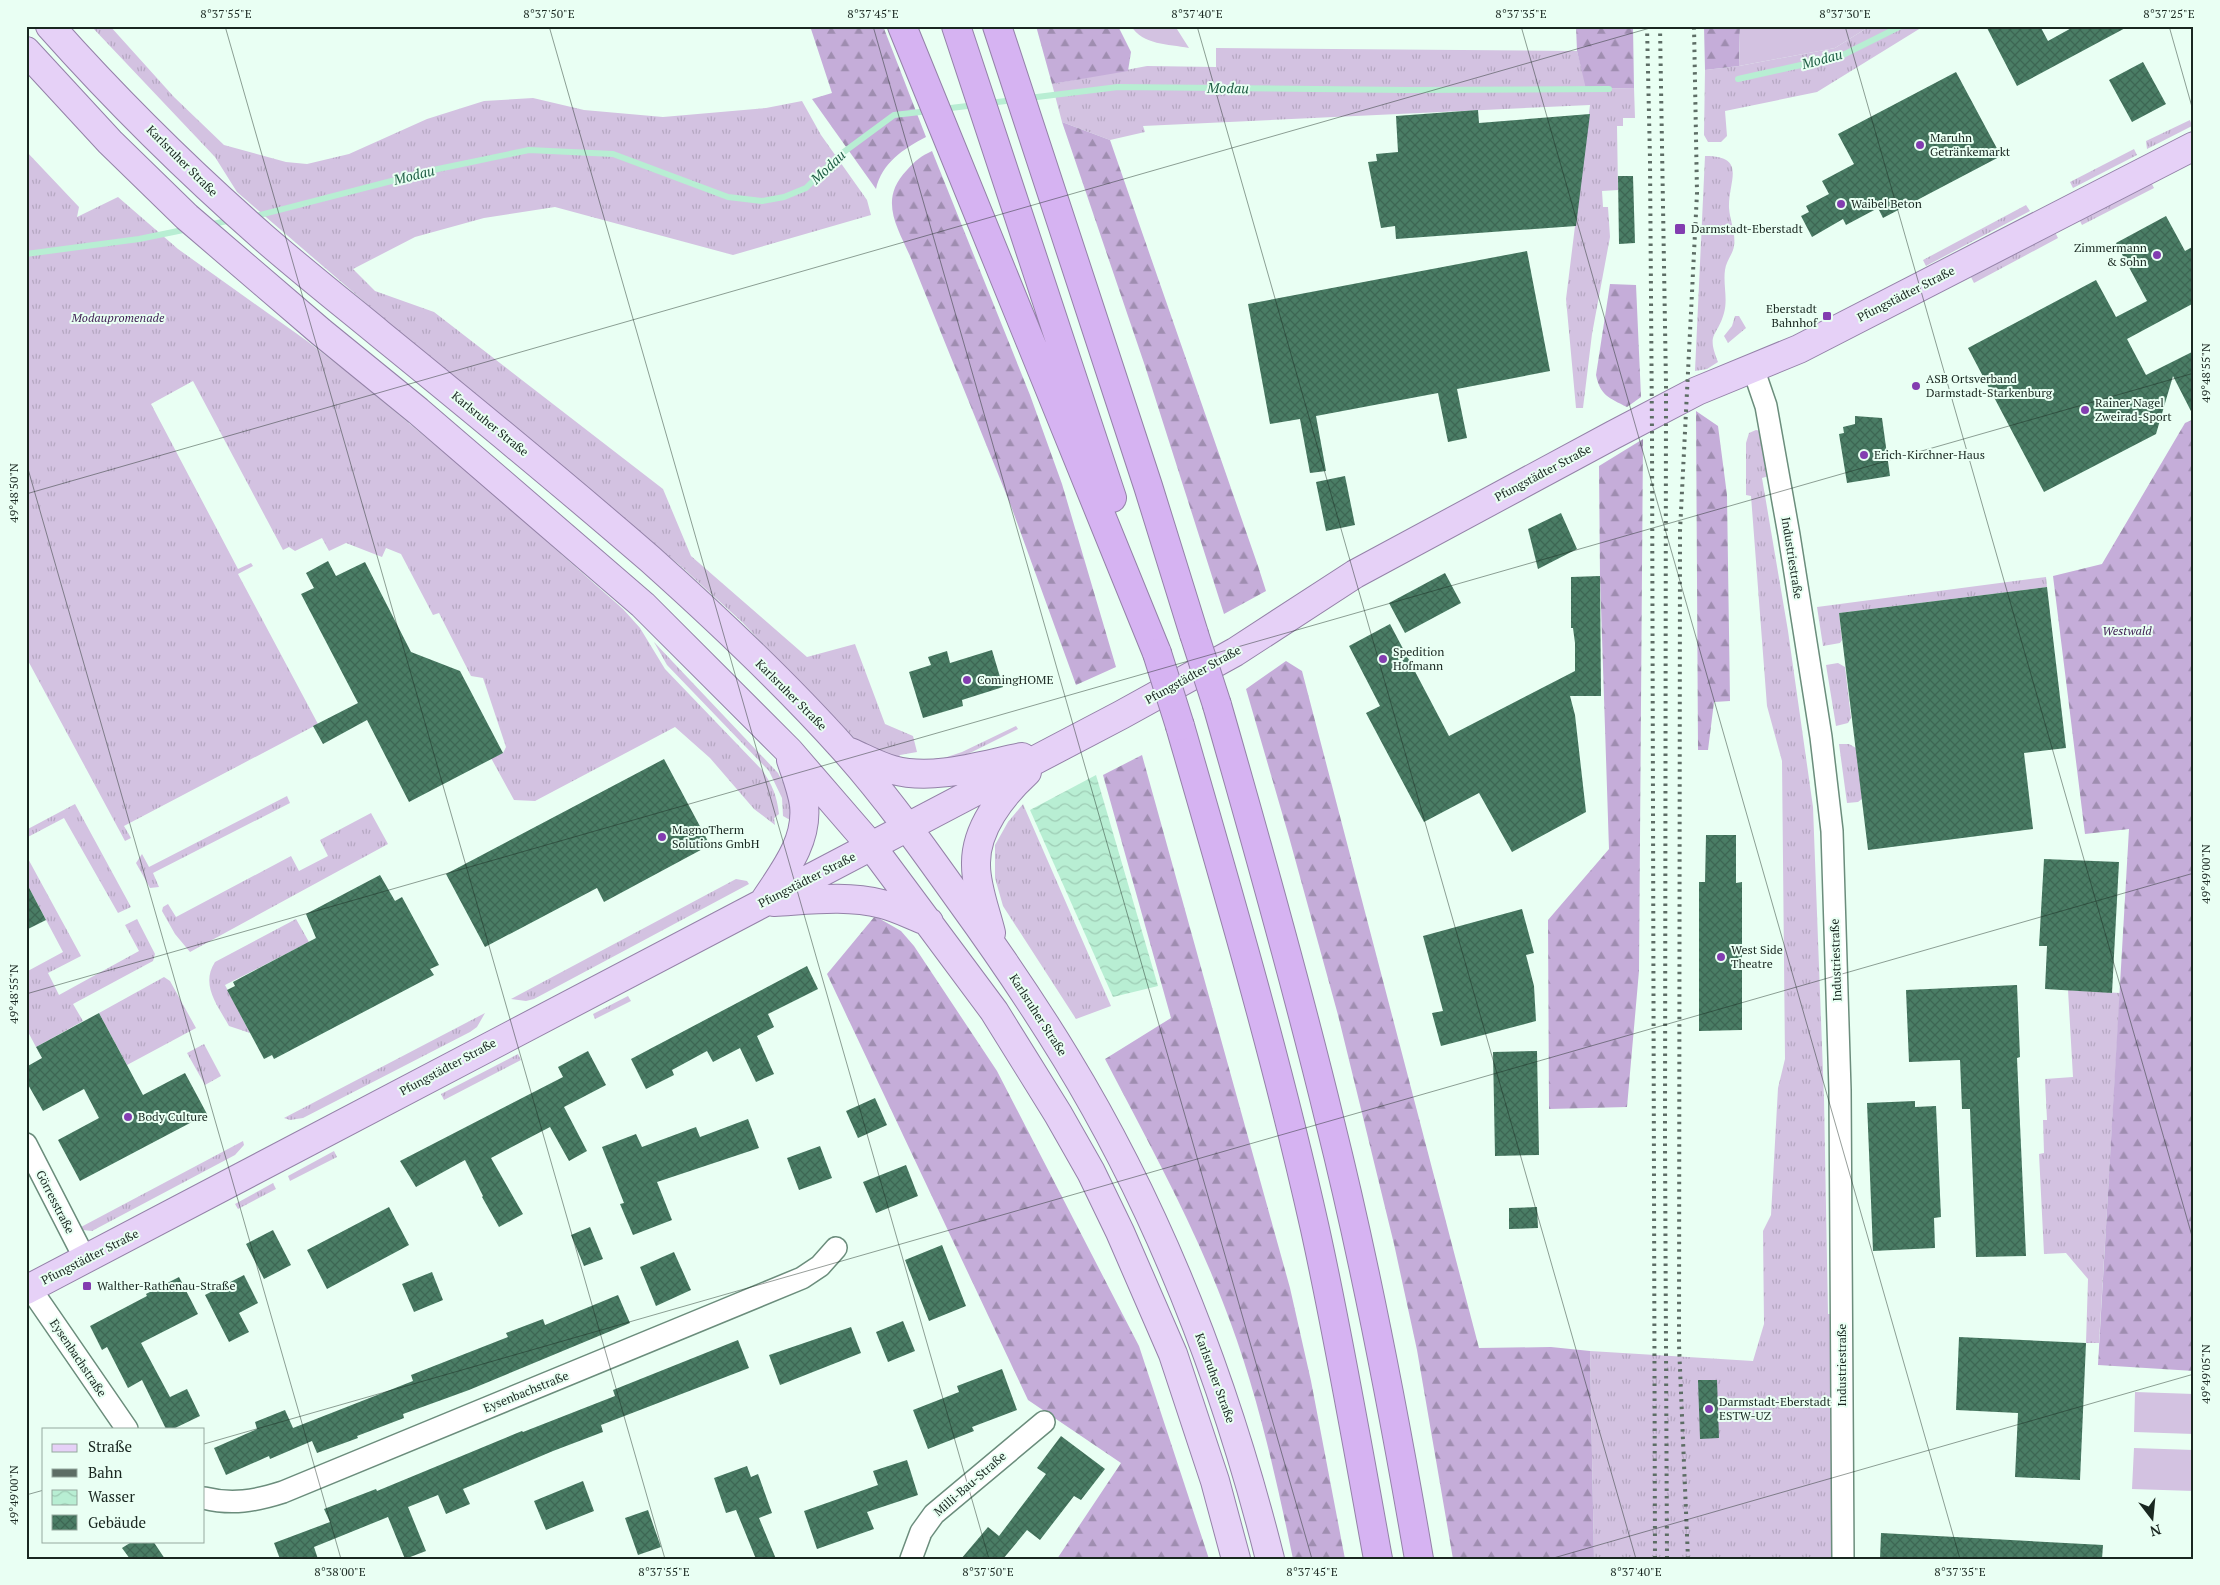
<svg xmlns="http://www.w3.org/2000/svg" width="2220" height="1585" viewBox="0 0 2220 1585" font-family="'PT Serif',serif">
	<defs>
		<pattern id="grass-tufts" width="24" height="20" patternUnits="userSpaceOnUse" patternTransform="scale(1.25)"><rect width="24" height="20" fill="#d3c2e1"/><path d="M3 7l-1-3M5 7V3M7 7l1-3M15 17l-1-3M17 17v-4M19 17l1-3" fill="none" stroke="#b5a7c1"/></pattern>
		<pattern id="forest-firs" width="22" height="20" patternUnits="userSpaceOnUse" patternTransform="scale(1.25)"><rect width="22" height="20" fill="#c5add9"/><path d="M5 1l3.5 6h-7zM16 11l3.5 6h-7z" fill="#9f8db0"/></pattern>
		<pattern id="water-waves" width="16" height="10" patternUnits="userSpaceOnUse" patternTransform="scale(1.25)"><rect width="16" height="10" fill="#b8eed3"/><path d="M0 5q4-4 8 0t8 0" fill="none" stroke="#9eccb5"/></pattern>
		<pattern id="building-cross-hatch" width="8" height="8" patternUnits="userSpaceOnUse" patternTransform="scale(1.25)"><rect width="8" height="8" fill="#4a7d65"/><path d="M0 0l8 8M0 8l8-8" fill="none" stroke="#3d6653"/></pattern>
	</defs>
	<rect width="100%" height="100%" fill="#e9fff3"/>
	<path fill="url(#grass-tufts)" d="M91,26H110L174,97L224,145L286,162L307,164L349,154L427,119L484,101L533,98L584,110L663,117L766,108L802,101L821,135L867,200L871,215L733,255L555,207L484,218L415,237L353,269L375,291L434,312L663,489L691,556L807,657L855,644L885,724L913,736L917,752L900,755L896,761L864,748L742,622L683,568L375,311L237,192L215,157Z
		M1870,26H1924L1817,92L1725,111L1727,136L1721,142H1708L1704,135L1705,70L1739,66L1835,48Z
		M1216,48L1577,51L1587,89L1634,88L1635,118H1623V126H1617L1618,190L1602,191L1603,207H1608L1610,237L1592,334L1583,408H1576L1566,299L1590,105L1143,126L1145,132L1110,140L1062,122L1052,84L1147,66L1216,67Z
		M2190,120L2192,126L2147,149L2146,141Z
		M2134,149L2137,155L2073,188L2070,182Z
		M26,151L79,207L77,217L118,197L178,249L307,341L347,372L475,478L623,609L640,628L665,669L762,770C772,784 777,796 779,814L774,818L775,825L754,809L710,758L675,727L535,801L514,800L491,758L503,753L506,747L483,678L471,676L439,613L433,615L401,554L386,548L382,557L346,543L329,551L322,538L295,551L289,547L283,550L193,381L151,404L238,569L251,563L253,566L238,574L318,724L124,826L131,838L125,841L26,657Z
		M1705,156C1748,156 1728,181 1729,208C1730,221 1736,233 1734,246C1733,254 1726,261 1725,270C1723,284 1728,299 1724,313C1717,338 1706,332 1718,362L1707,369L1695,371Z
		M2151,182L2154,188L2082,225L2079,219Z
		M2026,205L2030,211L1926,266L1923,260Z
		M2055,232L2058,238L1974,283L1971,277Z
		M1735,316H1739L1746,328L1728,343L1724,336L1732,326Z
		M1756,430L1761,431L1769,476L1762,478L1788,631L1813,807L1824,1099L1828,1314H1833V1559H1594L1590,1351L1753,1361L1764,1324L1763,1231L1771,1215L1778,1088L1785,1059L1782,761L1767,706L1751,496L1746,495V443L1749,433Z
		M2046,577L2047,587L1839,613L1842,640L1840,643L1823,646L1817,607Z
		M654,642L778,773L793,802L790,820L783,816L782,798L769,771L667,665Z
		M1838,663L1845,667L1851,718L1848,723L1836,726L1826,665Z
		M1016,726L1018,729L974,751L954,760H922L944,758L962,752Z
		M1839,744H1849L1856,748L1862,799L1858,802L1847,803Z
		M287,796L290,803L153,873L159,887L150,888L136,863L142,854L149,867Z
		M75,804L131,907L118,913L64,818L26,838V830Z
		M1023,804L1111,1006L1076,1019L1003,906L995,878V845L1008,822Z
		M371,813L388,844L190,952L175,934L162,911L163,907L168,904L176,917L291,856L299,871L328,856L320,840Z
		M26,855L81,956L48,973L59,995L139,951L125,925L137,919L155,954L153,961L73,1004L83,1021L36,1047L26,1028V972L63,952L26,882Z
		M736,879L747,881L749,884L534,999L526,1001L511,999Z
		M296,919L309,942L225,985L250,1033L229,1026C218,1006 200,985 215,962Z
		M164,977L170,981L196,1028L127,1065L99,1013Z
		M2068,990L2120,993L2099,1343H2086L2088,1279L2066,1253L2044,1254L2039,1154L2044,1153L2043,1120H2047L2045,1079L2073,1077Z
		M628,996L631,1001L595,1019L593,1014Z
		M485,1013L477,1027L470,1032L303,1118L290,1120L284,1118Z
		M204,1044L221,1076L205,1085L187,1053Z
		M518,1054L521,1060L444,1100L441,1094Z
		M243,1141L244,1145L235,1155L92,1231L83,1230L81,1227Z
		M334,1151L337,1157L290,1181L288,1176Z
		M273,1183L276,1189L238,1209L235,1204Z"/>
	<path fill="url(#forest-firs)" d="M810,26H883L926,137C903,149 882,163 876,189L812,99L832,93Z
		M1036,26H1118L1131,52L1128,71L1052,84Z
		M1576,26H1633L1634,88L1586,89L1577,51Z
		M1704,26H1740L1739,66L1705,70Z
		M1062,122L1110,140L1258,566L1266,591L1224,614L1145,366Z
		M932,151L1030,395L1062,484L1116,667L1076,685L1011,506L910,256C896,225 879,199 907,170C915,161 921,156 932,151Z
		M1610,284L1636,285L1641,397L1627,407C1609,398 1600,395 1596,375Z
		M1696,411L1718,426L1727,495L1730,701L1714,702L1708,750H1698Z
		M2194,419V1371L2098,1365L2129,829L2085,834L2053,576L2102,564L2185,423Z
		M1643,439L1639,971L1627,1107L1549,1109L1548,920L1609,849L1600,576L1599,466Z
		M1286,661L1302,671L1479,1348L1551,1347L1590,1351L1594,1559H1453L1417,1350L1394,1244L1338,1015L1289,837L1246,689Z
		M1142,755L1290,1288L1311,1381L1345,1559H1293C1275,1472 1255,1383 1222,1300C1190,1217 1146,1138 1105,1059L1171,1018L1103,775Z
		M875,916L901,931L914,946L997,1071L1139,1346L1209,1559H1057L1121,1463L1028,1400L827,974Z"/>
	<path fill="#d3c2e1" d="M1131,26H1175L1189,48C1168,44 1143,45 1131,26Z
		M1740,26H1870L1835,48L1739,66Z
		M2135,1392L2194,1394V1434L2134,1432Z
		M2134,1448L2194,1450V1491L2132,1489Z"/>
	<path fill="url(#water-waves)" d="M1096,775L1158,986L1113,997L1030,810Z"/>
	<g fill="none" stroke-linecap="round" stroke-linejoin="round">
		<path stroke="#b8eed3" stroke-width="6" d="M1738,79L1841,56L1901,26
			M1029,98L1118,87L1407,90L1609,89
			M989,103L1014,100
			M942,109L976,105
			M252,217L438,169L529,150L613,154L728,197L762,201L784,197L806,188L837,157L894,115L929,111
			M208,225L232,220
			M26,254L139,239L188,229"/>
	</g>
	<path fill="url(#building-cross-hatch)" d="M1986,26H2040L2048,41L2075,26H2129L2017,86Z
		M2143,62L2166,104L2132,122L2109,80Z
		M1956,72L2001,156L1883,218L1878,208L1846,225L1843,219L1812,237L1801,216L1809,212L1806,206L1829,194L1822,181L1854,164L1838,134Z
		M1478,110L1479,123L1590,114L1576,226L1396,239L1395,226L1381,228L1368,162L1377,161L1376,154L1398,152L1396,116Z
		M1618,176H1633L1635,243L1619,244Z
		M2166,216L2185,251L2194,246V303L2127,339L2146,375L2194,351V417L2173,376L2156,434L2044,492L1968,348L2096,280L2116,317L2147,301L2116,243Z
		M1527,251L1550,371L1457,389L1467,438L1448,442L1438,393L1316,416L1326,471L1310,473L1300,419L1270,424L1248,304Z
		M1855,416L1882,418L1890,476L1847,483L1839,434L1844,433L1843,427L1855,424Z
		M1345,476L1355,525L1326,531L1316,482Z
		M1561,513L1577,549L1538,569L1528,529Z
		M328,561L336,576L365,562L411,652L460,671L503,753L409,802L367,720L323,744L313,726L358,703L301,594L314,588L306,573Z
		M1445,573L1461,603L1405,633L1389,603Z
		M1600,576L1601,696H1570L1575,715L1586,812L1512,852L1479,793L1424,822L1366,713L1380,706L1349,646L1390,624L1449,736L1575,671V643L1573,628H1571V577Z
		M2047,587L2066,748L2024,753L2033,829L1868,850L1839,613Z
		M992,650L1003,687L962,700L963,706L923,718L909,672L931,665L928,657L947,651L950,663Z
		M664,759L710,845L604,902L597,888L485,947L446,874Z
		M1706,835H1736V883L1742,882V1030L1699,1031V882H1705Z
		M2044,859L2119,862L2112,993L2045,989L2047,946H2039Z
		M380,875L395,901L402,897L439,965L430,969L434,975L274,1059L272,1055L264,1059L227,990L235,986L233,982L316,938L306,914Z
		M26,882L46,920L26,930Z
		M1522,909L1534,953L1526,955L1534,986L1536,1021L1441,1046L1432,1013L1443,1011L1423,936Z
		M807,966L818,989L768,1014L774,1027L757,1036L774,1074L756,1082L740,1048L713,1062L707,1051L672,1070L674,1075L646,1089L631,1059Z
		M2017,985L2020,1057L2017,1058L2026,1256L1976,1257L1970,1109H1962L1960,1060L1909,1062L1906,990Z
		M99,1013L143,1095L185,1073L207,1114L80,1181L58,1140L99,1118L84,1089L43,1111L26,1081V1067L42,1058L36,1047Z
		M588,1051L606,1085L564,1107L587,1151L569,1161L550,1127L491,1158L523,1214L499,1227L482,1197L483,1196L465,1160L416,1187L400,1161L563,1077L558,1067Z
		M1537,1051L1539,1155L1495,1156L1493,1052Z
		M875,1098L887,1125L858,1138L846,1111Z
		M1915,1101V1107L1936,1106L1941,1217L1934,1218L1935,1248L1873,1251L1867,1103Z
		M748,1119L759,1148L657,1182L672,1220L633,1235L620,1204L624,1203L602,1147L636,1134L642,1147L696,1127L700,1137Z
		M820,1146L832,1178L799,1190L787,1158Z
		M906,1165L918,1196L876,1213L863,1182Z
		M389,1207L409,1245L327,1289L307,1250Z
		M1537,1207L1538,1228L1509,1229V1208Z
		M590,1227L603,1259L584,1266L571,1235Z
		M273,1230L291,1265L264,1279L246,1244Z
		M942,1245L966,1306L929,1321L905,1260Z
		M674,1252L691,1290L656,1306L640,1267Z
		M432,1272L443,1300L414,1312L402,1284Z
		M244,1275L258,1303L239,1313L249,1332L229,1342L205,1295Z
		M179,1277L198,1314L141,1343L170,1397L187,1389L200,1416L173,1429H166L142,1380L128,1388L107,1347L102,1350L90,1326L147,1296L146,1294Z
		M618,1295L630,1323L469,1390L403,1414L404,1418L357,1436L358,1438L317,1453L312,1441L270,1459L269,1456L226,1475L214,1448L257,1429L255,1422L285,1410L293,1428L413,1381L411,1375L508,1337L506,1333L543,1319L545,1325Z
		M903,1321L915,1351L888,1362L876,1332Z
		M851,1327L861,1353L780,1385L769,1355Z
		M1959,1337L2086,1343L2080,1480L2015,1477L2018,1413L1956,1410Z
		M738,1340L749,1368L601,1425L603,1432L553,1451L463,1489L470,1504L446,1514L438,1495L408,1507L426,1551L405,1559L388,1517L314,1547L318,1559H280L274,1543L330,1522L324,1509L376,1489L377,1491L522,1431L523,1432L615,1396L613,1390Z
		M1002,1369L1017,1410L972,1427L974,1431L928,1449L913,1410L959,1392L957,1386Z
		M1698,1380H1717L1719,1438L1700,1439Z
		M1061,1436L1105,1469L1081,1500L1074,1496L1040,1540L1027,1530L1003,1559H961L988,1527L999,1536L1046,1474L1037,1468Z
		M907,1460L918,1495L867,1512L874,1529L817,1549L804,1511L878,1485L873,1471Z
		M747,1466L751,1477L758,1474L772,1513L759,1518L776,1559H756L736,1510L726,1513L714,1478Z
		M583,1481L594,1511L546,1530L534,1501Z
		M648,1510L661,1547L638,1555L625,1518Z
		M1881,1533L2103,1545L2102,1559H1880Z
		M133,1541H153L165,1559H130L122,1548Z"/>
	<g fill="none" stroke-linecap="round" stroke-linejoin="round">
		<g stroke="#6b8d7c" stroke-width="24">
			<path id="minor" d="M1753,368L1766,406L1789,535L1821,737L1832,831L1840,1090L1843,1559
				M26,1144L85,1259
				M30,1288L127,1429
				M204,1498C232,1505 255,1501 283,1492L802,1278L820,1266L836,1248
				M911,1559L921,1532L934,1514L1044,1422"/>
		</g>
		<g stroke="#9482a8" stroke-width="30">
			<path id="major" d="M50,26C115,99 190,173 264,238C302,271 341,302 380,334C471,408 561,482 650,559C717,619 784,682 844,749C886,796 923,848 960,900C997,951 1033,1004 1066,1058C1160,1212 1226,1384 1270,1559
				M26,51L110,142L187,217L321,332L418,411L643,605L789,751L872,847L994,1011L1058,1114L1091,1172L1120,1232L1173,1354L1215,1481L1236,1559
				M850,752C864,758 878,766 893,770C934,781 982,765 1022,757
				M765,900C784,871 808,841 804,805C802,790 796,775 791,760
				M774,902C810,900 847,895 882,904C898,908 913,916 929,922
				M991,933C986,912 976,887 976,865C975,829 1002,795 1027,772
				M26,1290L1121,715L1235,652L1355,574L1613,435L1697,391L1799,349L2194,146"/>
		</g>
		<g stroke="#9482a8" stroke-width="30">
			<path id="highway" d="M902,26L1157,653
				M956,26L1112,498
				M997,26L1148,486L1194,634
				M1217,705C1257,844 1296,982 1330,1122C1366,1266 1394,1413 1419,1559
				M1180,726C1228,892 1277,1059 1315,1229C1339,1338 1358,1449 1378,1559"/>
		</g>
		<use href="#minor" stroke="#fff" stroke-width="21"/>
		<use href="#major" stroke="#e6d1f7" stroke-width="28"/>
		<use href="#highway" stroke="#d6b3f2" stroke-width="28"/>
		<path stroke="#5d6d65" stroke-width="4" stroke-dasharray="2.5 5" stroke-linecap="butt" d="M1647,26L1650,159L1652,434L1655,1559
			M1660,26L1666,385L1665,1140L1667,1559
			M1688,1559L1679,1345L1680,531L1697,193L1694,26"/>
		<g stroke="#9482a8" stroke-width="30" stroke-linecap="butt">
			<path id="highway-bridge" d="M1194,634L1217,705
				M1157,653L1180,726"/>
		</g>
		<use href="#highway-bridge" stroke="#d6b3f2" stroke-width="28"/>
	</g>
	<path fill="none" stroke="#192720" stroke-width="1" stroke-opacity="0.45" d="M225,26L665,1559M549,26L989,1559M873,26L1312,1559M1197,26L1636,1559M1521,26L1960,1559M1845,26L2194,1243M2169,26L2194,114M26,462L341,1559M26,494L1657,26M26,994L2194,373M204,1444L2194,873M26,1495L44,1490M1550,1559L2194,1374"/>
	<g fill="#833db0" stroke="#e9fff3" stroke-width="2">
		<circle cx="1920" cy="145" r="5"/>
		<circle cx="1841" cy="204" r="5"/>
		<rect x="1674" y="223" width="12" height="12" rx="2.5"/>
		<circle cx="2157" cy="255" r="5"/>
		<rect x="1822" y="311" width="10" height="10" rx="2.5"/>
		<circle cx="1916" cy="386" r="5"/>
		<circle cx="2085" cy="410" r="5"/>
		<circle cx="1864" cy="455" r="5"/>
		<circle cx="1383" cy="659" r="5"/>
		<circle cx="967" cy="680" r="5"/>
		<circle cx="662" cy="837" r="5"/>
		<circle cx="1721" cy="957" r="5"/>
		<circle cx="128" cy="1117" r="5"/>
		<rect x="82" y="1281" width="10" height="10" rx="2.5"/>
		<circle cx="1709" cy="1409" r="5"/>
	</g>
	<g text-anchor="middle" stroke-width="4" stroke-linejoin="round" paint-order="stroke">
		<g font-size="12" fill="#192720" stroke="#e9fff3" text-anchor="start">
			<text x="1930" y="142">Maruhn<tspan x="1930" dy="14">Getränkemarkt</tspan></text>
			<text x="1851" y="208">Waibel Beton</text>
			<text x="1691" y="233">Darmstadt-Eberstadt</text>
			<text x="2147" y="252" text-anchor="end">Zimmermann<tspan x="2147" dy="14">&amp; Sohn</tspan></text>
			<text x="1817" y="313" text-anchor="end">Eberstadt<tspan x="1817" dy="14">Bahnhof</tspan></text>
			<text x="1926" y="383">ASB Ortsverband<tspan x="1926" dy="14">Darmstadt-Starkenburg</tspan></text>
			<text x="2095" y="407">Rainer Nagel<tspan x="2095" dy="14">Zweirad-Sport</tspan></text>
			<text x="1874" y="459">Erich-Kirchner-Haus</text>
			<text x="1393" y="656">Spedition<tspan x="1393" dy="14">Hofmann</tspan></text>
			<text x="977" y="684">ComingHOME</text>
			<text x="672" y="834">MagnoTherm<tspan x="672" dy="14">Solutions GmbH</tspan></text>
			<text x="1731" y="954">West Side<tspan x="1731" dy="14">Theatre</tspan></text>
			<text x="138" y="1121">Body Culture</text>
			<text x="97" y="1290">Walther-Rathenau-Straße</text>
			<text x="1719" y="1406">Darmstadt-Eberstadt<tspan x="1719" dy="14">ESTW-UZ</tspan></text>
		</g>
		<g font-size="12" fill="#192720" stroke="#e9fff3">
			<text transform="translate(182 161) rotate(45)" y="4">Karlsruher Straße</text>
			<text transform="translate(1906 294) rotate(-27)" y="4">Pfungstädter Straße</text>
			<text transform="translate(490 424) rotate(39)" y="4">Karlsruher Straße</text>
			<text transform="translate(1543 473) rotate(-28)" y="4">Pfungstädter Straße</text>
			<text transform="translate(1792 558) rotate(81)" y="4">Industriestraße</text>
			<text transform="translate(1193 675) rotate(-29)" y="4">Pfungstädter Straße</text>
			<text transform="translate(791 695) rotate(45)" y="4">Karlsruher Straße</text>
			<text transform="translate(807 880) rotate(-27)" y="4">Pfungstädter Straße</text>
			<text transform="translate(1836 960) rotate(-92)" y="4">Industriestraße</text>
			<text transform="translate(1038 1015) rotate(57)" y="4">Karlsruher Straße</text>
			<text transform="translate(448 1067) rotate(-28)" y="4">Pfungstädter Straße</text>
			<text transform="translate(55 1202) rotate(63)" y="4">Görresstraße</text>
			<text transform="translate(90 1257) rotate(-27)" y="4">Pfungstädter Straße</text>
			<text transform="translate(78 1358) rotate(56)" y="4">Eysenbachstraße</text>
			<text transform="translate(1842 1365) rotate(-90)" y="4">Industriestraße</text>
			<text transform="translate(1215 1378) rotate(70)" y="4">Karlsruher Straße</text>
			<text transform="translate(526 1392) rotate(-22)" y="4">Eysenbachstraße</text>
			<text transform="translate(970 1484) rotate(-41)" y="4">Milli-Bau-Straße</text>
		</g>
		<g font-size="12" font-style="italic" fill="#3c1b51" stroke="#e9fff3">
			<text x="118" y="322">Modaupromenade</text>
			<text x="2127" y="635">Westwald</text>
		</g>
		<g font-size="14" font-style="italic" fill="#1e5d44" stroke="#e9fff3">
			<text transform="translate(1822 59) rotate(-15)" y="5">Modau</text>
			<text transform="translate(1228 88) rotate(1)" y="5">Modau</text>
			<text transform="translate(828 167) rotate(-43)" y="5">Modau</text>
			<text transform="translate(414 175) rotate(-14)" y="5">Modau</text>
		</g>
	</g>
	<rect width="2220" height="1585" fill="none" stroke="#e9fff3" stroke-width="55"/>
	<rect x="42" y="1428" width="162" height="115" fill="#e9fff3" stroke="#96a99f"/>
	<rect x="52" y="1444" width="25" height="8" fill="#e6d1f7" stroke="#96a99f"/>
	<text x="88" y="1452" font-size="15" fill="#192720">Straße</text>
	<rect x="52" y="1469" width="25" height="8" fill="#5d6d65" stroke="#96a99f"/>
	<text x="88" y="1478" font-size="15" fill="#192720">Bahn</text>
	<rect x="52" y="1490" width="25" height="15" fill="url(#water-waves)" stroke="#96a99f"/>
	<text x="88" y="1502" font-size="15" fill="#192720">Wasser</text>
	<rect x="52" y="1515" width="25" height="15" fill="url(#building-cross-hatch)" stroke="#96a99f"/>
	<text x="88" y="1528" font-size="15" fill="#192720">Gebäude</text>
	<g transform="translate(2152 1518) rotate(164)" stroke="#e9fff3" stroke-width="4" paint-order="stroke">
	<path d="M0-4L9 19L0 12L-9 19Z" fill="#192720"/>
	<text y="-8" font-size="14" font-weight="bold" text-anchor="middle" fill="#192720">N</text>
	</g>
	<rect x="28" y="28" width="2164" height="1530" fill="none" stroke="#192720" stroke-width="2"/>
	<g font-size="12" text-anchor="middle" fill="#192720">
		<text x="226" y="18">8°37'55"E</text>
		<text x="549" y="18">8°37'50"E</text>
		<text x="873" y="18">8°37'45"E</text>
		<text x="1197" y="18">8°37'40"E</text>
		<text x="1521" y="18">8°37'35"E</text>
		<text x="1845" y="18">8°37'30"E</text>
		<text x="2169" y="18">8°37'25"E</text>
		<text transform="translate(2206 373) rotate(-90)" y="4">49°48'55"N</text>
		<text transform="translate(14 493) rotate(-90)" y="4">49°48'50"N</text>
		<text transform="translate(2206 874) rotate(-90)" y="4">49°49'00"N</text>
		<text transform="translate(14 994) rotate(-90)" y="4">49°48'55"N</text>
		<text transform="translate(2206 1374) rotate(-90)" y="4">49°49'05"N</text>
		<text transform="translate(14 1495) rotate(-90)" y="4">49°49'00"N</text>
		<text x="340" y="1576">8°38'00"E</text>
		<text x="664" y="1576">8°37'55"E</text>
		<text x="988" y="1576">8°37'50"E</text>
		<text x="1312" y="1576">8°37'45"E</text>
		<text x="1636" y="1576">8°37'40"E</text>
		<text x="1960" y="1576">8°37'35"E</text>
	</g>
</svg>
